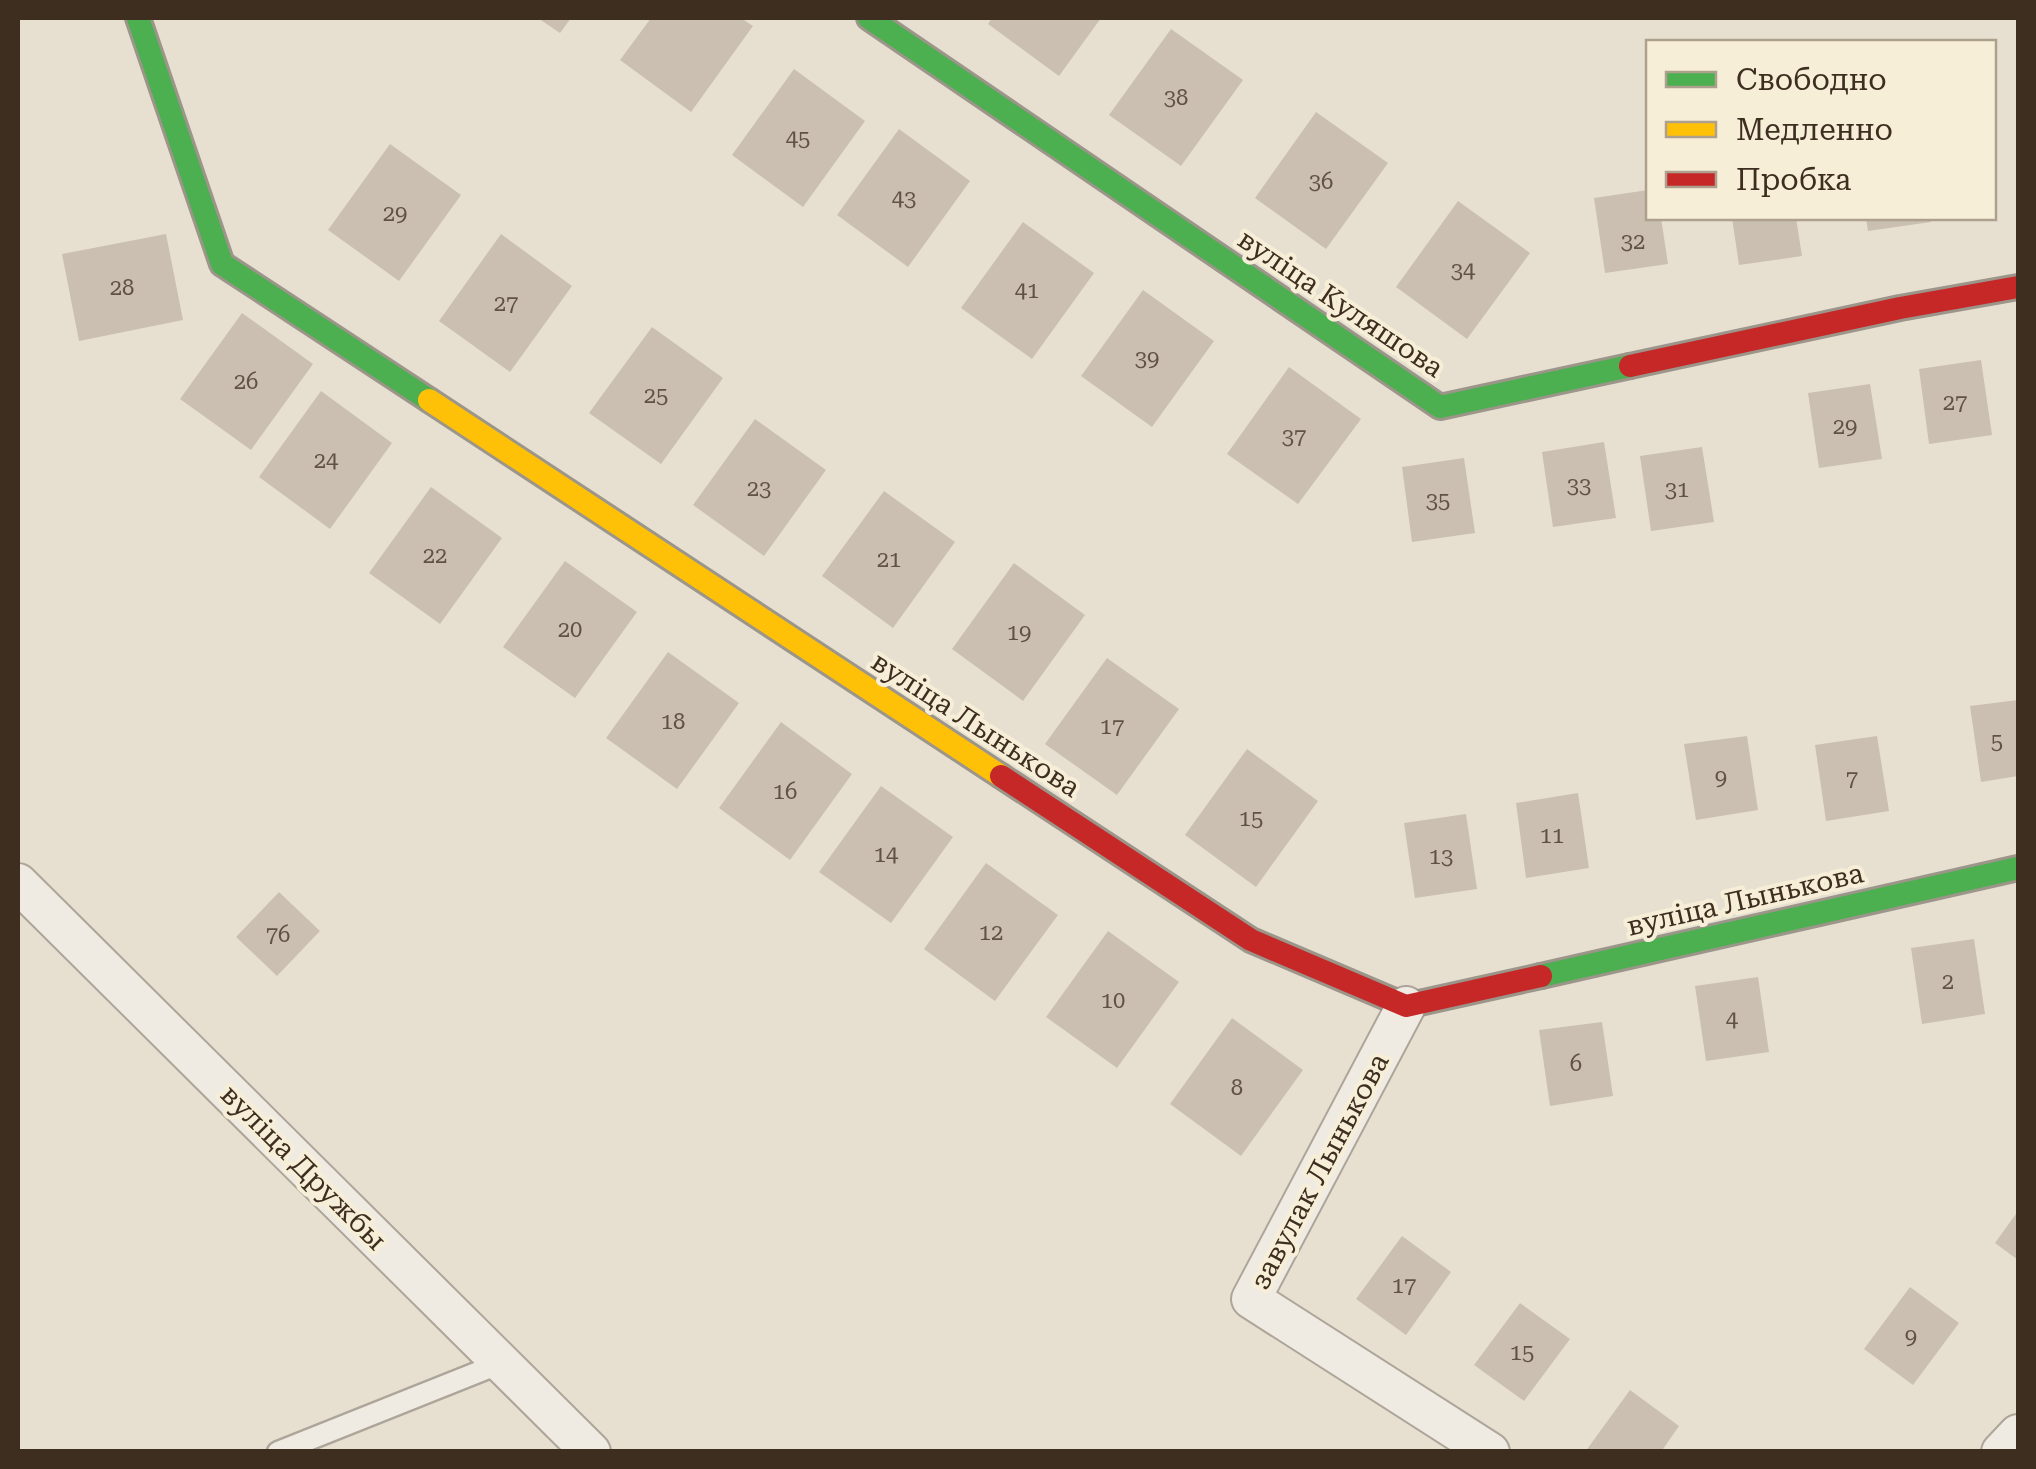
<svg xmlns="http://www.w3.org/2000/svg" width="2036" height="1469" viewBox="0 0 2036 1469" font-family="'Roboto Serif',serif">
	<rect width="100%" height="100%" fill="#e7e0d1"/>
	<path fill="#cbbfb2" d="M538,18H571L560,33Z
		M651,18H741L753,26L691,112L620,60Z
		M992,18H1101L1059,76L988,24Z
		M1171,29L1243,80L1181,166L1109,115Z
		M794,69L865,121L803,207L732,155Z
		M1316,112L1388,163L1326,249L1255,198Z
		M899,129L970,181L908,267L837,215Z
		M390,144L461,195L399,281L328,230Z
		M1648,190V218H1661L1668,264L1605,273L1594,198Z
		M1458,201L1530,253L1467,339L1396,287Z
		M1732,218H1796L1802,256L1739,265Z
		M1866,218H1930L1931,222L1868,231Z
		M1023,222L1094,273L1032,359L961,308Z
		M166,234L183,320L79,341L62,254Z
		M501,234L572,286L510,372L439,321Z
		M1143,290L1214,341L1152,427L1081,376Z
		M242,313L313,364L251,450L180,399Z
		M652,327L723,378L661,464L589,413Z
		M1981,360L1992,435L1929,444L1919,369Z
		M1289,367L1361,419L1298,504L1227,454Z
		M1870,384L1882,459L1819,468L1808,393Z
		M321,391L392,443L330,529L259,477Z
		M755,419L826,470L764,556L693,505Z
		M1604,442L1616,518L1553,527L1542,452Z
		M1702,447L1714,522L1651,531L1640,456Z
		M1464,458L1475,533L1412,542L1402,467Z
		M431,487L502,538L440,624L369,573Z
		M884,491L955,542L893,628L822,576Z
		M565,561L637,612L575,698L503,647Z
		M1014,563L1085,615L1023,701L952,649Z
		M668,652L739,703L677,789L606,738Z
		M1107,658L1179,709L1117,795L1045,744Z
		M2018,700V776L1981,782L1970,706Z
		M781,722L852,774L790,860L719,808Z
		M1747,736L1758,810L1696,820L1684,744Z
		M1877,736L1889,811L1826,821L1815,745Z
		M1247,749L1318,801L1256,887L1185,835Z
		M881,786L953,837L891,923L819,872Z
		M1578,793L1589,868L1526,878L1516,803Z
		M1466,814L1477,889L1415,898L1404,823Z
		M986,863L1058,915L995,1001L924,949Z
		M279,892L320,931L277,976L236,937Z
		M1108,931L1179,982L1117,1068L1046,1017Z
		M1974,939L1985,1014L1922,1024L1911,948Z
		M1758,977L1769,1052L1706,1061L1695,986Z
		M1232,1018L1303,1070L1241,1156L1170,1104Z
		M1602,1022L1613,1096L1550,1106L1539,1030Z
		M2018,1211V1260L1995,1243Z
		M1402,1236L1451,1272L1406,1335L1356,1299Z
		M1910,1287L1959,1323L1913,1385L1864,1349Z
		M1520,1303L1570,1339L1524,1401L1474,1365Z
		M1630,1390L1679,1426L1661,1452H1585Z"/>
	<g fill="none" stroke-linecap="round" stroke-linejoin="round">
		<g stroke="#ada599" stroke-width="25">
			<path id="lane" d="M278,1452L501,1363"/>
		</g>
		<g stroke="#ada599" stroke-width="42">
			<path id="street" d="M18,883L591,1452
				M1406,1006L1251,1299L1490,1452
				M2001,1452L2018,1434"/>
		</g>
		<g stroke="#9c958a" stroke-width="28">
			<path id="fast" d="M138,18L222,264L429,400
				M869,18L1440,407L1630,366
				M1541,976L2018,868"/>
		</g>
		<g stroke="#9c958a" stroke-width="28">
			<path id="slow" d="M429,400L1001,776"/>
		</g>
		<g stroke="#9c958a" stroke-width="28">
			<path id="jam" d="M1630,366L1900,308L2018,287
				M1001,776L1251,940L1406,1006L1541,976"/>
		</g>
		<use href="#lane" stroke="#efebe3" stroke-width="20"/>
		<use href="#street" stroke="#efebe3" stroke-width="38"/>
		<use href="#fast" stroke="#4caf50" stroke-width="22"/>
		<use href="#slow" stroke="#ffc107" stroke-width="22"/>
		<use href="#jam" stroke="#c62828" stroke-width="22"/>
	</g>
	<g text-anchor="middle" stroke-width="8" stroke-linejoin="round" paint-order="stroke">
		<g font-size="22" fill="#605244">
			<text x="1176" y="105">38</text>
			<text x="798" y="146">45</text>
			<text x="1321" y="189">36</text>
			<text x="904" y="206">43</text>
			<text x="395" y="221">29</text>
			<text x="1633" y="249">32</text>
			<text x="1463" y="278">34</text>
			<text x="122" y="295">28</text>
			<text x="1027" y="298">41</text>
			<text x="506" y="311">27</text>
			<text x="1147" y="366">39</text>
			<text x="246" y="389">26</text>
			<text x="656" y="403">25</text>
			<text x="1955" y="410">27</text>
			<text x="1845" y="434">29</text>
			<text x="1294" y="444">37</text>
			<text x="326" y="468">24</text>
			<text x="1579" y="493">33</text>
			<text x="759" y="496">23</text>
			<text x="1677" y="497">31</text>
			<text x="1438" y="508">35</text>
			<text x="435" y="563">22</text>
			<text x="889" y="567">21</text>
			<text x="570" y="637">20</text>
			<text x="1019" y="640">19</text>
			<text x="673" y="729">18</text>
			<text x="1112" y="734">17</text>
			<text x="1997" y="749">5</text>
			<text x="1721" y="785">9</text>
			<text x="1852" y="786">7</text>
			<text x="785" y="799">16</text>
			<text x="1251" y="826">15</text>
			<text x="1552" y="843">11</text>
			<text x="886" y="862">14</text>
			<text x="1441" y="864">13</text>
			<text x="991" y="940">12</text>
			<text x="278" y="942">76</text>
			<text x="1948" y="989">2</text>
			<text x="1113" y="1008">10</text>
			<text x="1732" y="1027">4</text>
			<text x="1576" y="1071">6</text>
			<text x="1237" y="1095">8</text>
			<text x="1404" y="1293">17</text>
			<text x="1911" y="1344">9</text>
			<text x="1522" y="1360">15</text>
		</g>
		<g font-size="28" fill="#3d2e20" stroke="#f7eed8">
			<text transform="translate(1341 303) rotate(34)" y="10">вуліца Куляшова</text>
			<text transform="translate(976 724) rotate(33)" y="10">вуліца Лынькова</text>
			<text transform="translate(1745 899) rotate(-13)" y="10">вуліца Лынькова</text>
			<text transform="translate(304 1167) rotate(45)" y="10">вуліца Дружбы</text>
			<text transform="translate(1319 1171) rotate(-62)" y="10">завулак Лынькова</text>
		</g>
	</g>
	<rect width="2036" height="1469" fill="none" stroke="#3d2e20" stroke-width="40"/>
	<rect x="1646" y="40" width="350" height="180" fill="#f7eed8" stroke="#ada18e" stroke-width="2.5"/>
	<rect x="1666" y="72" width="50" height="15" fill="#4caf50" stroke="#ada18e" stroke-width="2.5"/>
	<text x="1736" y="90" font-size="30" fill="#3d2e20">Свободно</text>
	<rect x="1666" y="122" width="50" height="15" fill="#ffc107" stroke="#ada18e" stroke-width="2.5"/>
	<text x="1736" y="140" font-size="30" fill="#3d2e20">Медленно</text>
	<rect x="1666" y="172" width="50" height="15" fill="#c62828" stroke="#ada18e" stroke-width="2.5"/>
	<text x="1736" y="190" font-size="30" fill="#3d2e20">Пробка</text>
</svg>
